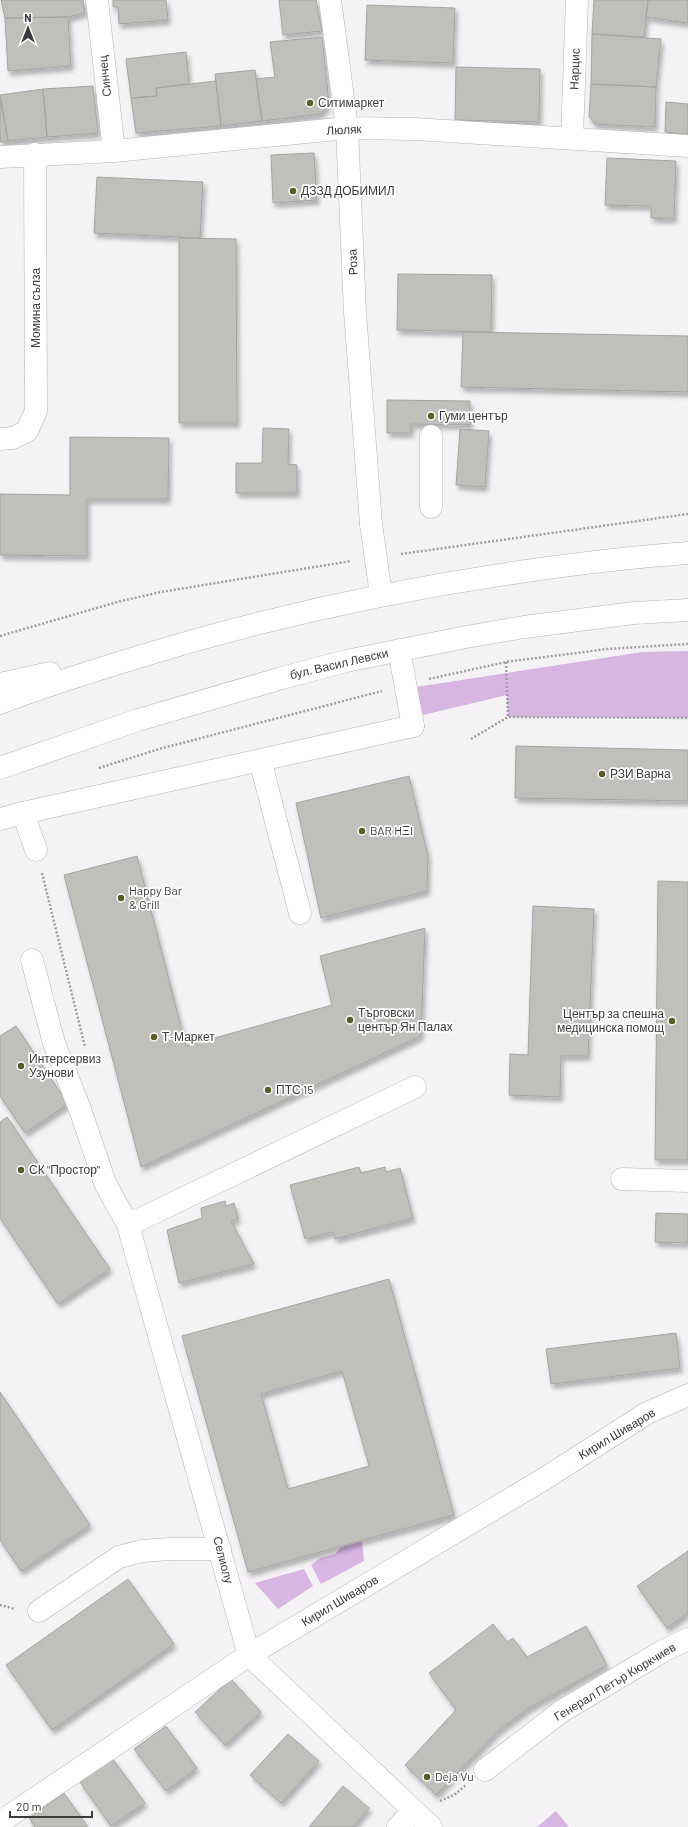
<svg xmlns="http://www.w3.org/2000/svg" width="688" height="1827" viewBox="0 0 688 1827" font-family="Barlow,sans-serif">
	<defs>
		<filter id="shadow"><feDropShadow dx="2.5" dy="4.5" stdDeviation="2" flood-color="#0004"/></filter>
	</defs>
	<rect width="100%" height="100%" fill="#f5f2f6"/>
	<path fill="#d7b6e1" d="M688,651V718L508,717L507,695L423,715L416,687L642,652Z
		M362,1541L364,1561L321,1584L311,1565L320,1558L335,1554L341,1547Z
		M304,1569L313,1586L278,1609L255,1583Z
		M556,1811L569,1827H537Z"/>
	<path fill="#bfc0bc" stroke="#a5a5a1" fill-rule="evenodd" filter="url(#shadow)" d="M1,0H83L85,13L68,17L5,18Z
		M113,0H166L168,20L119,24L118,7H113Z
		M279,0H316L322,31L283,35Z
		M594,0H648L644,37L592,34Z
		M648,0H688V23L646,17Z
		M367,5L455,8L453,63L365,60Z
		M68,17L71,66L8,71L5,18Z
		M592,34L661,39L656,87L591,84Z
		M322,37L329,103L321,114L262,121L256,79L275,77L270,42Z
		M186,52L189,84L156,88L157,96L131,98L126,59Z
		M456,67L540,69L539,122L455,120Z
		M255,70L262,121L221,126L215,74Z
		M216,81L221,126L136,133L131,98L157,96L156,88Z
		M591,84L656,87L655,127L595,124L589,117Z
		M93,86L98,133L47,137L43,89Z
		M43,89L47,137L8,141L0,95Z
		M0,95L8,141L0,142Z
		M666,102L688,104V134L665,132Z
		M314,153L317,200L273,203L271,155Z
		M607,158L676,161L674,219L651,218V206L605,205Z
		M97,177L203,182L200,238L94,233Z
		M179,238L236,239L237,423H179Z
		M398,274L492,275L491,332L397,330Z
		M463,332L688,336V392L461,387Z
		M387,400L470,401V425L411,424V433H387Z
		M263,428L289,429L288,464L297,465V493H236V463H262Z
		M460,429L489,431L485,487L456,485Z
		M70,437L169,438L168,499H87V556L0,555V494L70,495Z
		M516,746L688,750V801L515,798Z
		M409,776L428,856L427,891L321,918L296,803Z
		M137,856L186,1046L332,1005L320,956L425,928L421,1036L141,1167L64,875Z
		M658,881L688,882V1160H655Z
		M533,906L594,909L588,1056H561L560,1097L509,1095L510,1054L528,1055Z
		M16,1026L68,1104L25,1133L0,1096V1036Z
		M7,1117L110,1269L58,1304L0,1218V1122Z
		M359,1167L361,1173L385,1167L386,1172L400,1168L413,1218L335,1239L333,1232L305,1239L290,1185Z
		M225,1201L226,1206L234,1203L238,1219L231,1221L254,1264L179,1283L167,1230L202,1218L201,1208Z
		M656,1213L688,1214V1243L655,1242Z
		M389,1279L454,1515L248,1572L182,1336ZM342,1371L369,1466L288,1489L261,1394Z
		M676,1333L680,1368L551,1384L546,1349Z
		M0,1392L90,1525L21,1571L0,1540Z
		M688,1551V1613L667,1628L637,1586Z
		M128,1579L174,1644L52,1730L6,1665Z
		M493,1624L507,1642L513,1638L527,1657L586,1626L607,1665L529,1708L498,1731L436,1795L405,1765L456,1710L429,1673Z
		M231,1679L261,1712L225,1745L195,1712Z
		M166,1726L197,1768L166,1791L134,1749Z
		M288,1734L319,1761L281,1803L250,1775Z
		M113,1759L145,1803L111,1826L80,1782Z
		M343,1786L369,1808L353,1827H309Z
		M64,1793L88,1827H35L29,1818Z"/>
	<g fill="none" stroke-linecap="round" stroke-linejoin="round">
		<g stroke="#b5b2b6" stroke-width="23">
			<path id="minor" d="M97,0L114,151
				M330,0L347,128L355,312L371,524
				M572,138L577,0
				M0,157L114,151L347,128L415,129L688,146
				M431,436V507
				M0,439L13,438L27,431L36,411L35,154
				M260,760L300,913
				M36,850L23,813L413,726
				M32,960L54,1043L81,1112L105,1183L128,1225L249,1655L431,1827
				M622,1179L688,1181
				M128,1225L415,1087
				M39,1611L119,1557L142,1551L169,1549H220
				M485,1770L562,1711L663,1651L688,1639
				M0,1822L249,1655L544,1479L647,1413L688,1395
				M398,1827L414,1811"/>
		</g>
		<g stroke="#b5b2b6" stroke-width="23">
			<path id="highway" d="M371,524L381,595
				M399,650L413,726
				M0,684L50,673
				M0,703C44,686 90,672 135,658C261,619 388,591 519,572C575,564 631,557 688,553
				M0,768L138,720L282,678L346,661L466,637L524,627L634,613L688,610
				M0,819L23,813"/>
		</g>
		<path stroke="#9f9da0" stroke-width="2.5" stroke-dasharray="2 2" stroke-linecap="butt" d="M401,554L688,514
			M0,636L121,601L161,592L351,561
			M506,662L508,717L688,718
			M429,679L506,662L607,649L688,644
			M471,739L508,717
			M99,768L159,749L382,691
			M42,873L85,1047
			M0,1605L15,1609
			M440,1801L454,1795L466,1785"/>
		<use href="#minor" stroke="#fff" stroke-width="22"/>
		<use href="#highway" stroke="#fff" stroke-width="22"/>
	</g>
	<g fill="#5b5c29" stroke="#fff" stroke-width="1.5">
		<circle cx="310" cy="103" r="4"/>
		<circle cx="293" cy="191" r="4"/>
		<circle cx="431" cy="416" r="4"/>
		<circle cx="602" cy="774" r="4"/>
		<circle cx="362" cy="831" r="4"/>
		<circle cx="121" cy="898" r="4"/>
		<circle cx="350" cy="1020" r="4"/>
		<circle cx="672" cy="1021" r="4"/>
		<circle cx="154" cy="1037" r="4"/>
		<circle cx="21" cy="1066" r="4"/>
		<circle cx="268" cy="1090" r="4"/>
		<circle cx="21" cy="1170" r="4"/>
		<circle cx="427" cy="1777" r="4"/>
	</g>
	<g text-anchor="middle" stroke-width="3.5" stroke-linejoin="round" paint-order="stroke">
		<g font-size="12" fill="#3b3a3c" stroke="#fff">
			<text transform="translate(575 69) rotate(-88)" y="4">Нарцис</text>
			<text transform="translate(105 76) rotate(-96)" y="4">Синчец</text>
			<text transform="translate(344 130) rotate(-3)" y="4">Люляк</text>
			<text transform="translate(353 262) rotate(-92)" y="4">Роза</text>
			<text transform="translate(36 308) rotate(-90)" y="4">Момина сълза</text>
			<text transform="translate(339 664) rotate(-13)" y="4">бул. Васил Левски</text>
			<text transform="translate(617 1434) rotate(-31)" y="4">Кирил Шиваров</text>
			<text transform="translate(223 1560) rotate(75)" y="4">Селиолу</text>
			<text transform="translate(340 1601) rotate(-31)" y="4">Кирил Шиваров</text>
			<text transform="translate(615 1682) rotate(-31)" y="4">Генерал Петър Кюркчиев</text>
		</g>
		<g font-size="12" fill="#3b3a3c" stroke="#fff" text-anchor="start">
			<text x="318" y="107">Ситимаркет</text>
			<text x="301" y="195">ДЗЗД ДОБИМИЛ</text>
			<text x="439" y="420">Гуми център</text>
			<text x="610" y="778">РЗИ Варна</text>
			<text x="370" y="835">BAR HΞI</text>
			<text x="129" y="895">Happy Bar<tspan x="129" dy="14">&amp; Grill</tspan></text>
			<text x="358" y="1017">Търговски<tspan x="358" dy="14">център Ян Палах</tspan></text>
			<text x="664" y="1018" text-anchor="end">Център за спешна<tspan x="664" dy="14">медицинска помощ</tspan></text>
			<text x="162" y="1041">Т-Маркет</text>
			<text x="29" y="1063">Интерсервиз<tspan x="29" dy="14">Узунови</tspan></text>
			<text x="276" y="1094">ПТС 15</text>
			<text x="29" y="1174">СК "Простор''</text>
			<text x="435" y="1781">Deja Vu</text>
		</g>
	</g>
	<g transform="translate(28 28)" stroke="#ffffff" stroke-width="3" paint-order="stroke">
	<path d="M0-3L7 15L0 10L-7 15Z" fill="#3b3a3c"/>
	<text y="-6" font-size="11" font-weight="bold" text-anchor="middle" fill="#3b3a3c">N</text>
	</g>
	<path d="M10 1811v6h82v-6" fill="none" stroke="#3b3a3c" stroke-width="2"/>
	<text x="16" y="1811" font-size="12" fill="#3b3a3c" stroke="#ffffff" stroke-width="3" paint-order="stroke">20 m</text>
</svg>
